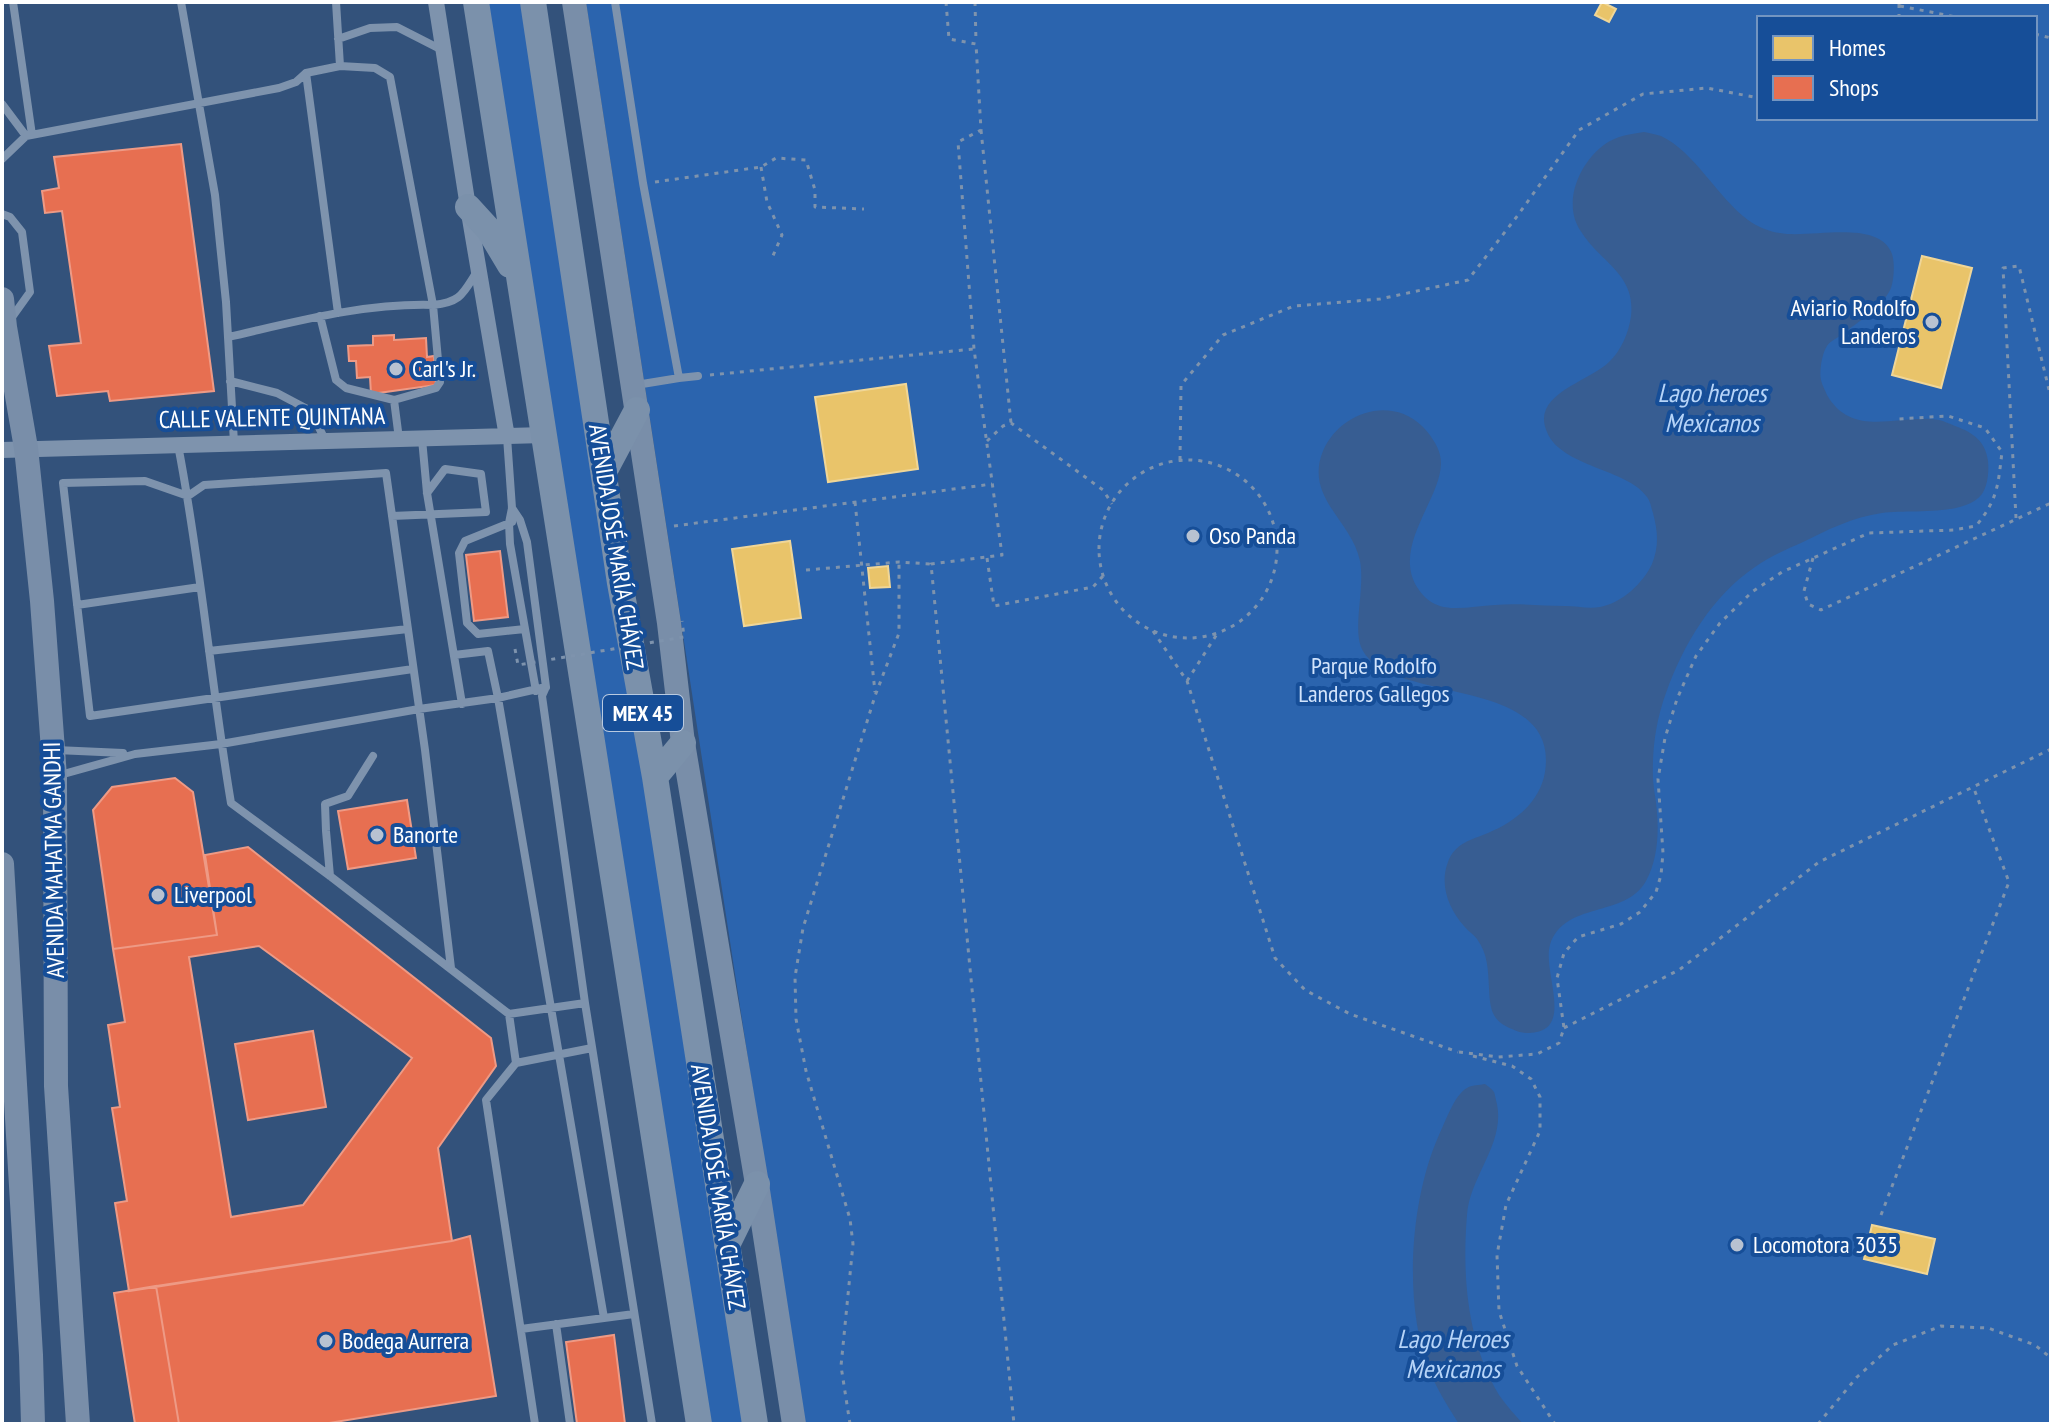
<svg xmlns="http://www.w3.org/2000/svg" width="2053" height="1426" viewBox="0 0 2053 1426" font-family="'PT Sans Narrow',sans-serif">
	<rect width="100%" height="100%" fill="#33527b"/>
	<path fill="#2b64ae" fill-rule="evenodd" d="M487,2H530L750,1424H703Z
		M586,2H2051V1424H804ZM1759,18H2035V118H1759Z"/>
	<path fill="#375d92" d="M1644,132C1649,133 1655,134 1661,136C1694,151 1718,198 1748,220C1756,226 1770,232 1780,233C1810,239 1879,218 1892,254C1895,263 1894,279 1891,288C1882,308 1858,322 1841,335C1836,339 1830,341 1827,346C1822,353 1819,372 1821,380C1822,385 1825,390 1827,395C1853,440 1900,413 1939,420C1944,421 1950,424 1955,426C1974,433 1985,441 1988,461C1989,471 1988,485 1982,494C1965,517 1909,509 1882,513C1853,517 1827,530 1801,543C1785,550 1769,557 1755,567C1712,596 1683,645 1666,693C1656,720 1652,749 1653,778C1654,794 1656,797 1657,813C1659,835 1657,861 1646,881C1626,918 1563,901 1550,945C1542,972 1576,1032 1529,1033C1523,1033 1517,1032 1512,1029C1491,1021 1490,1008 1489,988C1488,970 1488,954 1477,939C1473,934 1468,931 1464,926C1449,909 1439,885 1448,862C1455,843 1471,840 1488,833C1515,822 1540,802 1545,772C1560,672 1386,707 1361,647C1353,626 1365,588 1360,561C1352,521 1304,497 1323,451C1339,413 1390,395 1422,426C1429,433 1438,445 1440,455C1449,492 1390,543 1417,587C1436,618 1466,606 1495,605C1518,603 1542,606 1565,606C1577,606 1588,609 1600,607C1622,603 1643,583 1652,564C1659,546 1658,532 1653,513C1651,508 1651,502 1647,497C1628,469 1561,467 1547,432C1530,394 1589,382 1609,362C1621,351 1629,332 1631,316C1636,273 1599,262 1580,230C1561,200 1582,157 1610,141C1622,135 1631,134 1644,132Z
		M1485,1084C1488,1086 1492,1089 1494,1092C1495,1094 1496,1101 1497,1104C1505,1144 1470,1176 1467,1215C1462,1276 1467,1341 1499,1395C1506,1405 1515,1415 1523,1424H1459C1448,1407 1437,1389 1429,1370C1403,1303 1410,1200 1439,1135C1445,1123 1454,1095 1467,1088C1471,1085 1480,1085 1485,1084Z"/>
	<path fill="#e9c46a" stroke="#f0d697" stroke-width="2" d="M1602,2L1616,9L1609,22L1595,15Z
		M1922,256L1972,268L1941,388L1892,375Z
		M906,384L918,469L828,482L815,397Z
		M790,541L801,618L744,626L732,549Z
		M888,566L890,587L870,588L868,568Z
		M1872,1225L1935,1239L1927,1274L1864,1259Z"/>
	<path fill="#e76f51" stroke="#ee9a85" stroke-width="2" fill-rule="evenodd" d="M181,144L214,391L110,401L108,391L57,396L49,346L81,343L62,211L45,213L42,191L59,188L54,157Z
		M394,335V340L426,338L427,357L434,356L436,385L371,394L370,377L357,378L356,361H349L348,346L373,345V336Z
		M500,551L508,617L474,621L466,555Z
		M175,778L193,792L217,935L113,949L93,810L112,787Z
		M407,800L416,858L348,869L338,811Z
		M248,847L491,1038L496,1066L438,1148L452,1241L129,1291L115,1203L127,1201L112,1108L120,1107L108,1025L125,1022L113,949L217,935L205,855ZM259,946L412,1058L303,1205L231,1217L189,957Z
		M313,1031L326,1107L248,1120L235,1044Z
		M470,1236L496,1396L323,1424H179L156,1286L452,1241Z
		M156,1286L179,1424H135L114,1293Z
		M614,1335L625,1424H577L566,1342Z"/>
	<g fill="none" stroke-linecap="round" stroke-linejoin="round">
		<path stroke="#7e93ad" stroke-width="3" stroke-dasharray="4 6" stroke-linecap="butt" d="M946,2L949,39L976,44L981,130L958,142L974,349L1002,555L931,564L1014,1424
			M975,2L976,42
			M1900,6L1961,18
			M1899,18V2
			M2035,34L2051,38
			M981,130L1011,423
			M761,167L767,202L782,235L772,258
			M655,182L761,167L776,158L806,160L815,190V207L864,209
			M710,375L973,349
			M987,441L1003,426L1011,423L1103,490L1112,504
			M1180,460L1181,385L1223,335L1294,306L1380,299L1468,280L1518,215L1579,130L1643,94L1707,88L1759,98
			M1099 549a89 89 0 1 1 178 0a89 89 0 1 1-178 0Z
			M855,502L875,692
			M2016,518L2003,268L2019,266L2051,398
			M674,526L992,484
			M987,558L994,606L1093,587L1103,576
			M1813,558L1804,591L1808,604L1821,610L2051,503
			M806,570L899,562L930,564
			M1153,631L1187,681L1275,958L1305,990L1350,1014L1458,1052
			M1187,681L1217,634
			M1564,1028L1679,970L1819,862L2051,749
			M1459,1052L1498,1057L1537,1054L1559,1043L1564,1028L1557,978L1564,953L1578,937L1621,924L1640,912L1656,892L1661,875L1663,853L1658,779L1665,738L1677,699L1696,656L1720,623L1752,592L1782,572L1869,533L1954,530L1976,526C1998,499 1998,485 2002,452L1985,428L1948,416L1898,419
			M1473,1056L1512,1066L1531,1079L1540,1097V1131L1506,1205L1497,1255L1499,1311L1517,1366L1555,1424
			M1881,1215L2009,882L1973,786
			M850,1424L841,1366L853,1244L850,1219L806,1071L796,1019L795,977L803,928L875,696L899,633V562
			M1818,1424L1857,1377L1893,1345L1941,1326L1988,1328L2035,1345L2051,1358"/>
		<path stroke="#7e93ad" stroke-width="8" d="M13,2L32,135
			M181,2L215,195L226,302L234,443
			M615,2L643,183L679,378L636,385
			M338,39L370,28L397,27L442,50
			M306,73L338,313
			M2,104L26,136
			M2,159L26,136L279,88L296,82L306,73L340,66L336,2
			M2,214L10,217L22,232L30,292L10,320
			M320,316L336,380L346,388L394,400
			M228,337C295,322 363,303 433,305L390,77L375,68L340,66
			M679,378L698,376
			M230,381L277,393L311,411L325,440
			M507,437L512,508L509,523L510,544L536,691
			M399,439L394,400L436,388L440,382L433,305C462,302 463,293 478,270
			M422,439L427,493L462,704
			M178,445C201,564 211,684 231,803L330,876L509,1014L516,1063
			M512,508L520,520L527,542L546,687L542,696L585,1003L652,1424
			M392,516L486,512L481,474L445,469L427,493
			M512,522L465,541L459,553L467,623L478,634L525,629
			M77,605L200,587
			M209,651L408,629
			M454,655L488,651L498,698L604,1318L521,1329
			M413,669L90,716L63,483L145,481L188,496L204,485L386,473L425,750L451,968
			M56,750L123,753
			M60,775L135,754L221,744L419,709L498,698L546,687
			M330,876L326,831L325,804L348,796L373,756
			M509,1014L585,1003
			M604,1318L634,1314
			M556,1324L570,1424
			M535,1424L486,1100L516,1063L592,1048"/>
		<path stroke="#7e93ad" stroke-width="16" d="M436,2L468,207L507,437
			M2,450L544,435"/>
		<path stroke="#798ea9" stroke-width="24" d="M574,2L669,623L683,743L757,1184L794,1424
			M2,299L5,327L26,448L42,601L55,777L56,1086L78,1424
			M2,864L31,1355L33,1424"/>
		<path stroke="#7b91ab" stroke-width="26" d="M476,2L699,1424
			M533,2L620,583L655,777L755,1424
			M468,207L489,230L510,265
			M604,472L637,410
			M655,777L683,743
			M727,1245L757,1184"/>
		<path stroke="#7e93ad" stroke-width="3" stroke-dasharray="4 6" stroke-linecap="butt" d="M515,649L518,665L684,637L682,621"/>
	</g>
	<g fill="#b8c2d1" stroke="#164e98" stroke-width="3">
		<circle cx="1932" cy="322" r="8"/>
		<circle cx="396" cy="369" r="8"/>
		<circle cx="1193" cy="536" r="8"/>
		<circle cx="377" cy="835" r="8"/>
		<circle cx="158" cy="895" r="8"/>
		<circle cx="1737" cy="1245" r="8"/>
		<circle cx="326" cy="1341" r="8"/>
	</g>
	<g text-anchor="middle" stroke-width="8" stroke-linejoin="round" paint-order="stroke">
		<rect fill="#164e98" stroke="#b9cae0" stroke-width="2" x="603" y="695" width="80" height="36" rx="6"/>
		<g font-size="22" font-weight="bold" fill="#fff">
			<text x="643" y="721">MEX 45</text>
		</g>
		<g font-size="24" fill="#fff" stroke="#164e98" text-anchor="start">
			<text x="1916" y="316" text-anchor="end">Aviario Rodolfo<tspan x="1916" dy="28">Landeros</tspan></text>
			<text x="412" y="377">Carl's Jr.</text>
			<text x="1209" y="544">Oso Panda</text>
			<text x="393" y="843">Banorte</text>
			<text x="174" y="903">Liverpool</text>
			<text x="1753" y="1253">Locomotora 3035</text>
			<text x="342" y="1349">Bodega Aurrera</text>
		</g>
		<g font-size="24" fill="#fff" stroke="#164e98">
			<text transform="translate(272 418) rotate(-1)" y="8">CALLE VALENTE QUINTANA</text>
			<text transform="translate(616 547) rotate(81)" y="8">AVENIDA JOSÉ MARÍA CHÁVEZ</text>
			<text transform="translate(54 860) rotate(-91)" y="8">AVENIDA MAHATMA GANDHI</text>
			<text transform="translate(718 1187) rotate(81)" y="8">AVENIDA JOSÉ MARÍA CHÁVEZ</text>
		</g>
		<g font-size="24" fill="#d2e4fc" stroke="#164e98">
			<text x="1374" y="674">Parque Rodolfo<tspan x="1374" dy="28">Landeros Gallegos</tspan></text>
		</g>
		<g font-size="26" font-style="italic" fill="#b6d4f8" stroke="#164e98">
			<text x="1712" y="402">Lago heroes<tspan x="1712" dy="30">Mexicanos</tspan></text>
			<text x="1453" y="1348">Lago Heroes<tspan x="1453" dy="30">Mexicanos</tspan></text>
		</g>
	</g>
	<rect width="2053" height="1426" fill="none" stroke="#ffffff" stroke-width="8"/>
	<rect x="1757" y="16" width="280" height="104" fill="#164e98" stroke="#7395c1" stroke-width="2"/>
	<rect x="1773" y="36" width="40" height="24" fill="#e9c46a" stroke="#7395c1" stroke-width="2"/>
	<text x="1829" y="56" font-size="24" fill="#ffffff">Homes</text>
	<rect x="1773" y="76" width="40" height="24" fill="#e76f51" stroke="#7395c1" stroke-width="2"/>
	<text x="1829" y="96" font-size="24" fill="#ffffff">Shops</text>
</svg>
